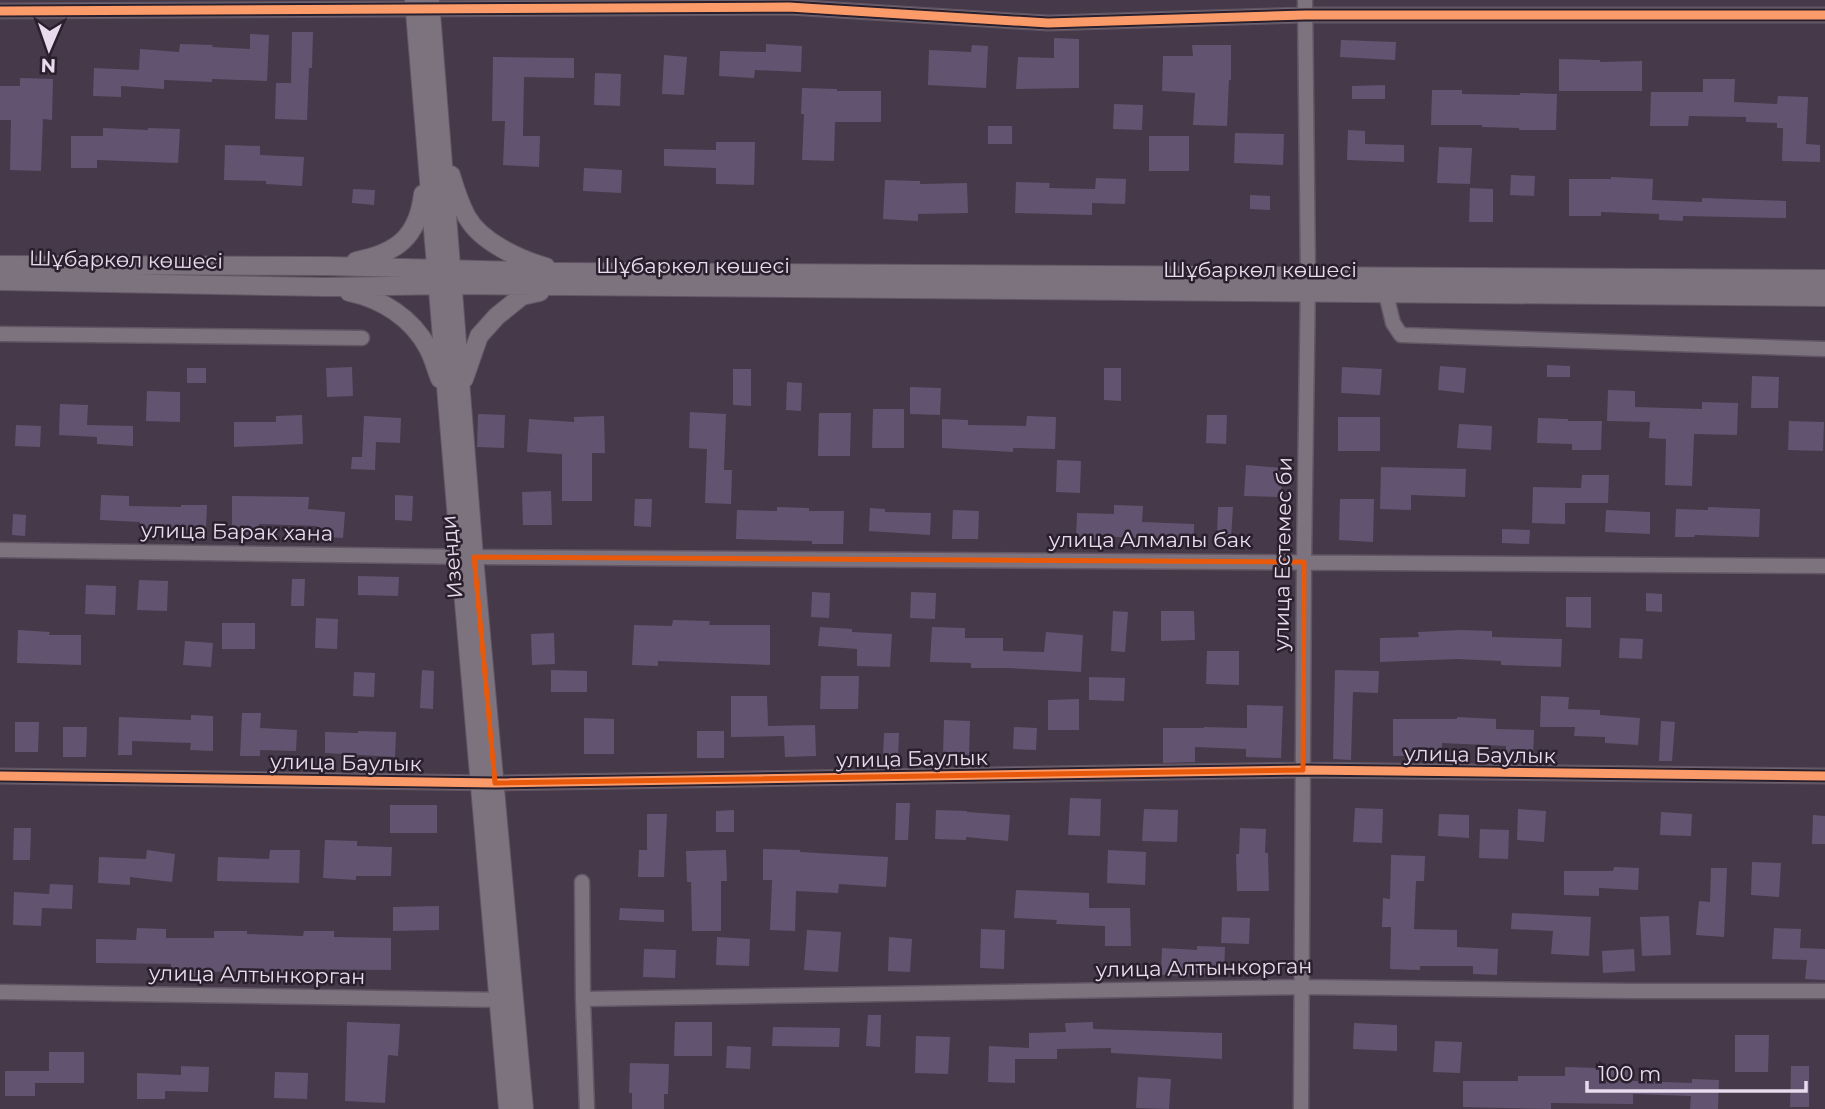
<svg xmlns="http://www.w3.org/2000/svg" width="1825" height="1109" viewBox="0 0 1825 1109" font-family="Montserrat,sans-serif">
	<rect width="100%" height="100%" fill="#463949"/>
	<path fill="#625470" d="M292,32H313L312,68H309L307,120L275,119L276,83H291Z
		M250,34L269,35L267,81L212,79V82L164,80V89L121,86V97L93,96L94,68L139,70L140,49L179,52L180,44L213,45L212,47L250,49Z
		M1054,38L1079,39V88L1016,89L1018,57L1054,58Z
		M1341,40L1396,42L1395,60L1340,57Z
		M766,44L802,46L801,72L755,70L754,78L719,76L720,51L766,52Z
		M972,45L988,46L986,88L928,85L929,50L971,52Z
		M1192,45H1231V80H1229L1227,126L1193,125L1195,93L1162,91L1163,56H1193Z
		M664,55L687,57L684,95L662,94Z
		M493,57L574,58V78L524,77L523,136H540L539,167L503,165L505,121H492Z
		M1559,59L1600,60V62L1642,61V91H1559Z
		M595,73L621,74L620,106L594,105Z
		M20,78L53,79L52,120L43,119L41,171L10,170L11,120H0V86H20Z
		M1703,79H1735L1734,102L1777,104L1778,96L1808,97L1806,144L1820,145V162L1782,161L1783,128H1777V123L1746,122V117L1689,116L1688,126H1650L1651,92H1703Z
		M1385,85V99H1352V86Z
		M802,88L837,89V91H881V122H835L834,161L802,160L804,114H801Z
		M1432,90H1462V94L1520,95V93L1557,94L1556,130H1519V128L1482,127V125H1431Z
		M1114,104L1143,105L1142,130L1113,129Z
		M988,126H1012V144H988Z
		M103,128L148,130V128L180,129L178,163L97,160V168H71V136H103Z
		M1348,130L1365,131V144L1404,145V162L1347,160Z
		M1235,133L1284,134L1283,165L1234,163Z
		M1149,136H1189V171H1149Z
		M716,142H755L754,185L716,184V168L664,166V149L716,150Z
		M225,145L260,146V155L304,157L302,186L266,184V181L224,180Z
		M1439,147L1472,148L1470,184L1437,183Z
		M584,168L622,170L621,193L583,191Z
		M1511,175L1535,176L1534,196L1510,195Z
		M1611,177L1653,179L1652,200L1702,202V198L1786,201V218L1683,216V221L1659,220V214L1601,212V216H1569V179H1611Z
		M1096,178L1126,179L1125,204L1092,203V215L1015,213L1016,182L1050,183L1049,188L1095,189Z
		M885,180L920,181V184L967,183L968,213L918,214V221L883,219Z
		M1470,188L1493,189V222H1469Z
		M353,189L375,190L374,205L352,203Z
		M1250,195L1270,196V210L1250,209Z
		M1547,365L1570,366V377H1547Z
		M1440,366L1466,368L1464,393L1438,390Z
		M352,367L353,396L327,397L326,368Z
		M1342,367L1382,369L1380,395L1341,393Z
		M187,368H206V383H187Z
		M1104,368H1121V401L1104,400Z
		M733,369H751V406L733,405Z
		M1752,376L1779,377L1778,408H1751Z
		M787,382L802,383L801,411L786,410Z
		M910,387L941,388L940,415L910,414Z
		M1608,390L1635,391V407L1702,409V402L1738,403L1737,435L1694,434L1692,486L1665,485L1666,439L1649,438L1650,422L1607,421Z
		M147,391L180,392V422L146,421Z
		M60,404L88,405L87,425L133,426V446L97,444V437L59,435Z
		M873,409H904V448H872Z
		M690,412L726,414L724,470H732L731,504L705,503L707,449L689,448Z
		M819,413H851L850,456H818Z
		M478,414L505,415L504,448L477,447Z
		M302,415L303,444L234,447V422H276V416Z
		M1207,415H1227L1226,444L1206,443Z
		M364,416L401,418L400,443L376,442L375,470L351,469L352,457H362Z
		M604,416L605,453H592V501H562V454L527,452L529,419L574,422V417Z
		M1027,416L1056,417L1055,449L1013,448V452L942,448V419L968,420V425L1026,426Z
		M1338,417H1380V451H1338Z
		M1538,418L1568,419V421H1602L1601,450H1572V444L1537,443Z
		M1789,421L1824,422L1823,451L1788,450Z
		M1459,424L1492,426L1491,450L1457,448Z
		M16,425L41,426L40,447L15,446Z
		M1057,460L1081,461L1080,493L1056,492Z
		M1246,465L1282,468L1281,497L1244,496Z
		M1381,467L1466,469L1465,497L1411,495V510L1380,509Z
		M1582,475H1609L1608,503H1565V524L1532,523L1533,487L1581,488Z
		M551,491L552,525H523L522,492Z
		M101,495L129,496V506L181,507V505H207L206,530H140V522L100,520Z
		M395,495L413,496L412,521L395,520Z
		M232,496L309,497L308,509L345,512L343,538L316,536L317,526L259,524V535H232Z
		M635,499H652L651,527L634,526Z
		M1340,499H1374L1373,542L1339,540Z
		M1114,505L1143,506L1142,522L1194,524V541L1099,536V541L1076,540L1077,513L1114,514Z
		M777,507L809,508V511H844L843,544H812V541L736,539L737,510L777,511Z
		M1218,507H1233L1231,538L1217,537Z
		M1708,507L1760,509L1759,537L1695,535L1694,537H1675L1676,509L1708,510Z
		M870,508L885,509V512L931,513L930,535L869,531Z
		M953,510L979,511L978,539H952Z
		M1606,510L1650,512V534L1605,532Z
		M13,514L26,515L25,536L12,535Z
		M1502,529L1530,530L1529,544L1502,543Z
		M358,576L399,577L398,596L358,595Z
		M292,579H305L304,606H291Z
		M139,580L168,581L167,611L137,610Z
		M86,585L116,586L115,615L85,614Z
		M812,592L830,593L829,618L811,617Z
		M911,592L936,593L935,619L910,618Z
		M1646,593L1662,594V612L1646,611Z
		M1566,597H1591V628L1566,627Z
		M1113,611L1128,612L1125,652L1111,651Z
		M1161,611H1194L1195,640L1161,641Z
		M316,618L338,619L337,649L315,648Z
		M673,620L710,621L709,625H770V665L658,661V666L632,665L634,625L672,626Z
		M222,623H255V649H222Z
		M820,627L852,629V632L892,634L890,667L857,666V649L818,646Z
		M932,627L965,628V638H1003V651L1044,652L1046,632L1083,635L1081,672L1009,668H971V663L930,662Z
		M18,630L50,632L49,635H81V665L17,663Z
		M1461,630L1492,631V637L1562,639L1561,667L1501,665V661L1457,659L1380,662V638L1419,637L1418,632Z
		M554,633L555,664L532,665L531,634Z
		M1620,638L1643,639L1642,659L1619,658Z
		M185,641L213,643L211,667L183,665Z
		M1207,651H1239V685L1206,684Z
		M422,670L434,671L433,709L420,708Z
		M551,670L587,671V692H551Z
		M1335,670L1379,671L1378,693L1353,692L1351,760L1333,759Z
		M354,672L375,673L374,697L353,696Z
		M821,676H859L858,709H820Z
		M1089,677L1125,678L1124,701L1089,700Z
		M731,696H767L768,726L815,725L816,756L785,757L784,736L731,737Z
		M1541,696L1569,697L1568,709L1600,710V715L1640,718L1638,745L1605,743V737L1574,736L1575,727H1540Z
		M1079,699V730H1048V700Z
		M1247,705L1283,706L1281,758L1246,757V749L1195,747V762L1163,763V728H1204V727L1247,728Z
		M242,713H261L260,728L297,730L296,751L260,750V756H240Z
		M191,715L213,716V751L190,750L191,743L132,741V755H118L119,717L191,720Z
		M1457,717L1496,719V729L1534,730L1533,760H1505L1506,746L1442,743V756H1393V719H1457Z
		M584,718L614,719V754H584Z
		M944,720L970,721L969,755L943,754Z
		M1661,721L1675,722L1672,761H1659Z
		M15,722H39L38,752H15Z
		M63,727H87L86,757H63Z
		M1014,727L1037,728L1036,750L1013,749Z
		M358,731L396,732L395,757L325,753V732L358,733Z
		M697,731H724V758H697Z
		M884,733H899L898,757H883Z
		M1070,798L1101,799L1100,836L1068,835Z
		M896,803H910L908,840H895Z
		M390,805H437V833H390Z
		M1355,808L1383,809L1382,843L1353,842Z
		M1144,809L1178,810L1177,842L1142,841Z
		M1518,809L1546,811L1544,842L1517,840Z
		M734,810V832H716V811Z
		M936,810L967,811V812L1010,815L1008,841L966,837V840L935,839Z
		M1661,812L1692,814L1691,836L1660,835Z
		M647,814H667L664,877H638L639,850H647Z
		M1439,814L1469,815V838L1438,836Z
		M1813,815L1825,816V844H1812Z
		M14,828H31L30,860H13Z
		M1240,828L1266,829L1265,853H1268L1269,891H1237L1236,854H1239Z
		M1480,829L1509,830L1508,859L1479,858Z
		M325,840L357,841V846L392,847L391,876H356V880L323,878Z
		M763,849L800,850V852L888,857L886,887L839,884L838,893L796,891L795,931L770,930L772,880H763Z
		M147,850L175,854L172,882L130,877V885L98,883L99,857L146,859Z
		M270,850H300L299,883L217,881L218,857L269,859Z
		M726,850L727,881H721V931H692L691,882H687L686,851Z
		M1108,850L1146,852L1145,885L1107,883Z
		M1391,855L1425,856L1424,881H1416L1414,929L1457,930V947L1498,949L1497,975L1473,974V966H1420V970L1390,969L1391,927H1382L1383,898L1390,899Z
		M1752,862L1781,863L1779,897L1751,895Z
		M1614,867L1639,868L1638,890L1599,888V896L1564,895V871H1613Z
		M1711,868H1727L1724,937L1696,935L1699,901L1710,902Z
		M50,884L73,885L72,909L42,908L41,926L13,925L14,892L49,894Z
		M1016,890L1089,893V908H1130L1131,946H1105V926L1056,924L1057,920L1014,918Z
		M439,906V930L393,931V907Z
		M620,908L664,910V922L619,920Z
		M1512,913L1591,917L1589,956L1551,954L1553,931L1511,929Z
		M1669,916L1671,955L1642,956L1640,917Z
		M1222,917L1250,918L1249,944L1221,943Z
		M137,928L166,929V938H214V931H247V934L303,936L304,931H334V937L391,938V970L296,969V973L247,971L204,972V979H171V964L96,963V939L136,940Z
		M1774,928L1801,929L1800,948L1825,949V980L1805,979L1807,960L1772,959Z
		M981,929L1005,930L1004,969L980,968Z
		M807,930L841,932L838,972L804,970Z
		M717,937L750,939L749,966L716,965Z
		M889,937L912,939L910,972L888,971Z
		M1197,946L1225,947L1224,974L1189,973V976L1161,975L1162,948L1197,950Z
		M644,949L676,950L675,978L643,977Z
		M1634,949L1635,971L1603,973L1602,951Z
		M868,1015H881L880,1047L866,1046Z
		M347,1022L400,1024L398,1056L388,1055L385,1103L345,1101Z
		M675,1022H712V1056H674Z
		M1093,1022V1029L1222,1033V1059L1111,1053V1048L1057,1049V1059H1015V1083L988,1082L989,1046L1029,1048V1033L1066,1032L1065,1023Z
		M1354,1023L1397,1025V1051L1353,1049Z
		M773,1027L840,1028L839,1047L772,1046Z
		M1735,1035H1769L1768,1072H1735Z
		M916,1036L950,1037L948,1074L915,1073Z
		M1435,1041L1462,1042L1460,1073L1433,1072Z
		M727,1046L751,1047L750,1069L726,1068Z
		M49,1052H84V1083H35V1096H5V1071H49Z
		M630,1063L669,1064L668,1094H664V1109H632V1093H629Z
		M181,1066L209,1067L208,1092L165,1091V1099H137V1073L181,1075Z
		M1791,1066H1809V1107H1790Z
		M1565,1067L1633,1069V1081L1692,1083V1079L1719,1080L1718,1109H1690L1691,1096L1633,1094V1104L1551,1103V1109L1463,1107V1081H1518V1076H1565Z
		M275,1072L308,1073L307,1099L274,1098Z
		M1138,1077L1171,1079L1169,1109L1136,1108Z"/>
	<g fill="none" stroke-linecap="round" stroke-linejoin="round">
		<g stroke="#625664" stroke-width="17">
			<path id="minor" d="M0,11L789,7L1048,23L1305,15H1825
				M1386,294L1393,323L1401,335L1825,349
				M0,334L362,338
				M0,550L474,557L1825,566
				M0,776L495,783L1303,770L1825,776
				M582,882L583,999L587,1109
				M0,992L506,1000
				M583,999L1302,987L1630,991H1825
				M1301,1109L1304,562L1308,277L1305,0"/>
		</g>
		<g stroke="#625664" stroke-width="20">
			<path id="tertiary" d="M414,0L460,556L508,1109
				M430,0L474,557L524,1109
				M451,175C455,189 460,204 467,217C481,242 519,259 546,267
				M356,261C398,253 418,236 423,194
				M0,265L327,266L562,272L1825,279
				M0,281L325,287L453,285L1825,297
				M349,292C382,299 412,318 428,348C433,357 436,369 440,379
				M464,379L479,336L497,316L522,296L540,292"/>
		</g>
		<use href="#minor" stroke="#7c737f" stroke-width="14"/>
		<use href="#tertiary" stroke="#7c737f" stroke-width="18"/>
		<g stroke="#291f2d" stroke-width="13">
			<path id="cycleway" d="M0,11L789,7L1048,23L1305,15H1825
				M0,776L495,783L1303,770L1825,776"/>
		</g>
		<use href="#cycleway" stroke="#fa9b69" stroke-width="9"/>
	</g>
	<path fill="none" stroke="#e8590c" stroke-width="5" stroke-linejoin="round" d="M474,557L1304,562L1303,770L495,783Z"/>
	<g text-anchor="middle" stroke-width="5" stroke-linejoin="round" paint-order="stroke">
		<g font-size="21" fill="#e9daed" stroke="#291f2d">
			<text transform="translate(126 260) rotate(1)" y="7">Шұбаркөл көшесі</text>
			<text x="693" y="273">Шұбаркөл көшесі</text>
			<text x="1260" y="277">Шұбаркөл көшесі</text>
			<text transform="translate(237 532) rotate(1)" y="7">улица Барак хана</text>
			<text x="1150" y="547">улица Алмалы бак</text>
			<text transform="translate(1283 554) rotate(-89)" y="7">улица Естемес би</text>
			<text transform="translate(452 557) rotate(-95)" y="7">Изенди</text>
			<text transform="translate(1480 755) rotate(1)" y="7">улица Баулык</text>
			<text transform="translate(912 759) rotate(-1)" y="7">улица Баулык</text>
			<text transform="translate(346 763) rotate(1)" y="7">улица Баулык</text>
			<text transform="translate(1204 968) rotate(-1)" y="7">улица Алтынкорган</text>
			<text transform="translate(257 975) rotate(1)" y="7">улица Алтынкорган</text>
		</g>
	</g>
	<g transform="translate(49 49) rotate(182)" stroke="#291f2d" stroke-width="5" paint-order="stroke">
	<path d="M0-5L12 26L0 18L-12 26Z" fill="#e9daed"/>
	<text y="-10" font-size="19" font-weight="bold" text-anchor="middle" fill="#e9daed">N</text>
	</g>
	<path d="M1587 1081v10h219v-10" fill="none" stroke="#e9daed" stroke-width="3.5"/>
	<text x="1598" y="1081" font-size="21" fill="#e9daed" stroke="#291f2d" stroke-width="5" paint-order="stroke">100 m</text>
</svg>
